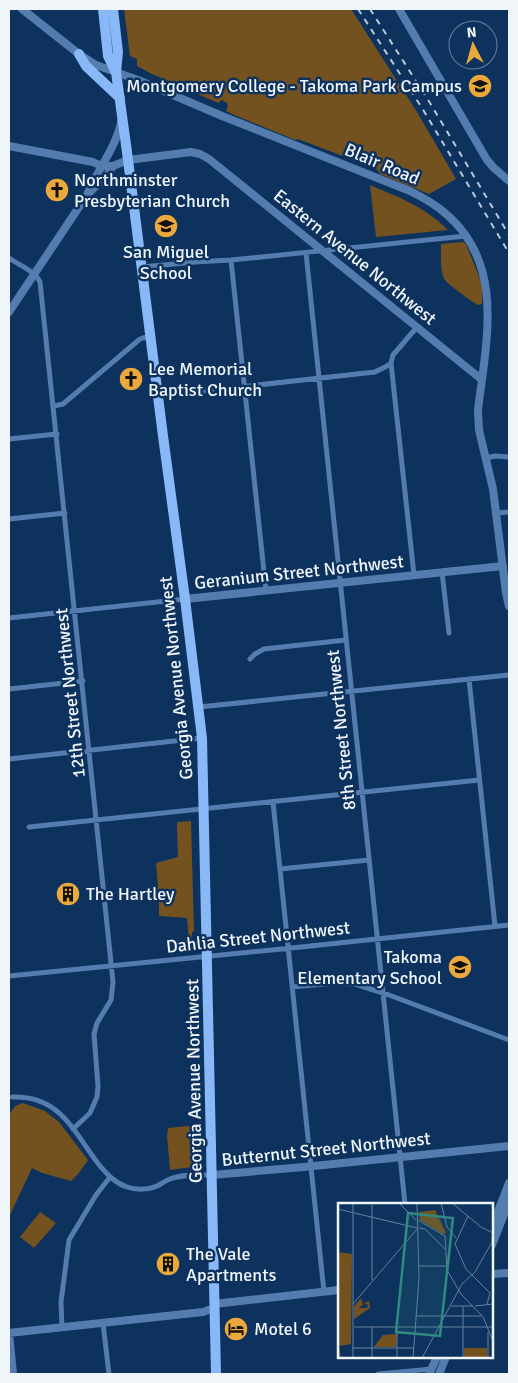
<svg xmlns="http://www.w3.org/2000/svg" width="518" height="1383" viewBox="0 0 518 1383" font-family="Signika,sans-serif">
	<rect width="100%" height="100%" fill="#0d325e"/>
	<path fill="#73521f" d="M124,9H351L417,112L456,179L429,194L380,174L377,169L298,139L295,140L232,114L226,111L228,106L227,103L222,100L218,103L152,74L137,66V59L130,56Z
		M370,185C400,198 424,206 448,230L376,237Z
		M463,242L466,244L482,284V304L478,305C471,301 450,286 445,280C440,273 441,253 441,244Z
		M191,821L194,931L192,932V939L189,940L187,918L159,916V900L156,863L178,857L177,824L178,822Z
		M23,1103L45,1111L59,1122L88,1160L78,1174L71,1181L42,1173L32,1168L9,1217V1115L15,1106Z
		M198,1125L199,1166L170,1170L167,1136L168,1128Z
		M40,1212L56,1223L34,1248L20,1237Z"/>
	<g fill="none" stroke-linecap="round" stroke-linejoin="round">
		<path stroke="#557cae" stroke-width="5" d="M306,253L405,1204
			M9,258C19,265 35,271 40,282L113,982L111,1000L97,1023L94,1034L98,1086L97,1097L90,1113L73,1129
			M231,260L266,591
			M142,267L195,262L231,260L466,236
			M391,363L414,575
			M158,396L375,372L387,366L391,363L393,355L417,327
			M54,406L63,404L140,339L143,338L150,336
			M9,439L57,434
			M486,458L495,456L509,457
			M497,513L509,512
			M9,519L65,513
			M442,572L449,633
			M9,618L185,599
			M250,659L255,654L264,649L346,640
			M469,679L495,926
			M9,689L83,681
			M199,707L509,675
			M9,759L202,738
			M273,802L324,1292
			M29,827L479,780
			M280,869L369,860
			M9,976L282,949L509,925
			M292,987L335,983L355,984L389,995L509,1040
			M12,1097C61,1095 74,1133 100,1166C108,1175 115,1183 127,1187C136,1190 148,1190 157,1186C161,1184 165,1181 170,1179C183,1174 199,1175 212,1175
			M103,1323L109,1374
			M62,1328L61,1302L69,1240L96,1195L110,1177
			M378,1374L432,1369"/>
		<path stroke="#557cae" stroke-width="8" d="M22,9L79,54L96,65L138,80L222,116L410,191C422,197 435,204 445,213C506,264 486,342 478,410L479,430L493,489L506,593L509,606
			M399,9L487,160L494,168L509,181
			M9,146L93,162L101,166H113L128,160L191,152L200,154L209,159L481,379
			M90,192L107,175L113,166
			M9,312L87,195C97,170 116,148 121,122
			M185,599L503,566
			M212,1175L304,1167L509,1146
			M492,1227L509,1183
			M492,1245L509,1202
			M492,1274L509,1273
			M214,1304L339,1290
			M13,1374L9,1333L203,1312L214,1308
			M429,1374L437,1357
			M439,1374L446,1357"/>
		<path stroke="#88b8f6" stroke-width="10" d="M103,9L108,56L115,71
			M113,9L118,52L116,72L127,152L163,436L185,599L202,738L216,1374
			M79,54L86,66L120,98"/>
		<path stroke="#bbc8d6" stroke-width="2" stroke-dasharray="6 6" stroke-linecap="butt" d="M358,9L422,108L509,253
			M370,9L430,103L509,235"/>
	</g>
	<defs>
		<g id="university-disc" transform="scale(1.25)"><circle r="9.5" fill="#eca93b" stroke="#0d325e"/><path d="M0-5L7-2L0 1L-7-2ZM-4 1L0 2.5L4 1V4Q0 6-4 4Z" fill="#111"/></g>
		<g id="church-disc" transform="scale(1.25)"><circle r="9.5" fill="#eca93b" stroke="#0d325e"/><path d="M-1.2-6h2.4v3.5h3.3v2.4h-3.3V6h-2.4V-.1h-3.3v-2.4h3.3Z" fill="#111"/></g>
		<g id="school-disc" transform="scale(1.25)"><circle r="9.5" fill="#eca93b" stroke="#0d325e"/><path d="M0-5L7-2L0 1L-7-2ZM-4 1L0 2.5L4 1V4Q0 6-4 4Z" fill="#111"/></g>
		<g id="building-disc" transform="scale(1.25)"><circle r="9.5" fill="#eca93b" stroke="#0d325e"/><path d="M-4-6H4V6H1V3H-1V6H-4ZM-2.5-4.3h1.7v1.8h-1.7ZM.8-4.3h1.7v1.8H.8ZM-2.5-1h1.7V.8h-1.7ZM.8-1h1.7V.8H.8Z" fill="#111"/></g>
		<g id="hotel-disc" transform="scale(1.25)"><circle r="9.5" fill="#eca93b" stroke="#0d325e"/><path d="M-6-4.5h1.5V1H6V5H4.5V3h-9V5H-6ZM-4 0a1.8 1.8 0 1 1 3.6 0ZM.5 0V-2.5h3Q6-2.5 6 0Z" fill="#111"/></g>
	</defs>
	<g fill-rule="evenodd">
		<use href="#university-disc" x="480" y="86"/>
		<use href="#church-disc" x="57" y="190"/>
		<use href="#school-disc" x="166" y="226"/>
		<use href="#church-disc" x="131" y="379"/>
		<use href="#building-disc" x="68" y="894"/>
		<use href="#school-disc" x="460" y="967"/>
		<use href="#building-disc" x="168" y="1264"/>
		<use href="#hotel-disc" x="236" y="1329"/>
	</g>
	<g text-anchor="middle" stroke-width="5" stroke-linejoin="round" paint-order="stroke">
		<g font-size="18" fill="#f0f5fa" stroke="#0d325e" text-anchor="start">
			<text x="462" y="92" text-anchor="end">Montgomery College - Takoma Park Campus</text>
			<text x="74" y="186">Northminster<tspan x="74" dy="21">Presbyterian Church</tspan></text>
			<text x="166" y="258" text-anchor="middle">San Miguel<tspan x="166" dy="21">School</tspan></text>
			<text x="148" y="375">Lee Memorial<tspan x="148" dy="21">Baptist Church</tspan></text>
			<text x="86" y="900">The Hartley</text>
			<text x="442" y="963" text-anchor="end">Takoma<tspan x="442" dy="21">Elementary School</tspan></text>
			<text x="186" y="1260">The Vale<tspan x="186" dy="21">Apartments</tspan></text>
			<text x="254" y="1335">Motel 6</text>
		</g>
		<g font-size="18" fill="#f0f5fa" stroke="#0d325e">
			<text transform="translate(382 164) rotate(23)" y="6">Blair Road</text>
			<text transform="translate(355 257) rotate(39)" y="6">Eastern Avenue Northwest</text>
			<text transform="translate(299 572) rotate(-6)" y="6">Geranium Street Northwest</text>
			<text transform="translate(176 678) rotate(-96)" y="6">Georgia Avenue Northwest</text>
			<text transform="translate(70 693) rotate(-96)" y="6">12th Street Northwest</text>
			<text transform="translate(341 730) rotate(-96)" y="6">8th Street Northwest</text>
			<text transform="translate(258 937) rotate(-6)" y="6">Dahlia Street Northwest</text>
			<text transform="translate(194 1081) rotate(-91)" y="6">Georgia Avenue Northwest</text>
			<text transform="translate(326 1149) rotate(-6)" y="6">Butternut Street Northwest</text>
		</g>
	</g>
	<g transform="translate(338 1203)">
		<rect width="155" height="155" fill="#0d325e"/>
		<path d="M97,7L108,30L105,31L82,17L81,9ZM0,49L14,51L13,141L1,143L3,155H0ZM23,95L25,102L21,105H29L30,102L27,100L26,103V100L31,98L32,105L16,116V103ZM59,131L58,144H36L45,132ZM126,145H149V155H126Z" fill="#73521f"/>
		<path fill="none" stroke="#68809c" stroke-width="1" d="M61,0L78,17M103,0L109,24L118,35M114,0L143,24L155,30M34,2V77M0,6L79,25M130,13L117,41L128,66L152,90L149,101M80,17L107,33L109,67L123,91L145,114L155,138M81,25L87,26L107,46M81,63H108M137,69L154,39L155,26M15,101L80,25M113,103H135M137,103L155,101M78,113H143M16,124H77M59,124V155M77,124H155M14,145H75M15,155V0M34,155V124M75,155L81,75L79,0M84,155L124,81L138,68M125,155V103M150,155V129"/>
		<path fill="#318983" fill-opacity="0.15" stroke="#318983" stroke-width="2.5" d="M70,10L115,15L102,133L58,129Z"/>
		<rect width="155" height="155" fill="none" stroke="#f0f5fa" stroke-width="2.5"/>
	</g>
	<rect width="518" height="1383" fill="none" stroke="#f0f5fa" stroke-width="20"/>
	<g transform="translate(473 45) rotate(354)"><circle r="24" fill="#0d325e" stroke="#68809c"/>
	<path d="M0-4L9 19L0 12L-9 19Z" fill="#eca93b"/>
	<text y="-8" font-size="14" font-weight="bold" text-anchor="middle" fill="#f0f5fa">N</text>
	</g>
</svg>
